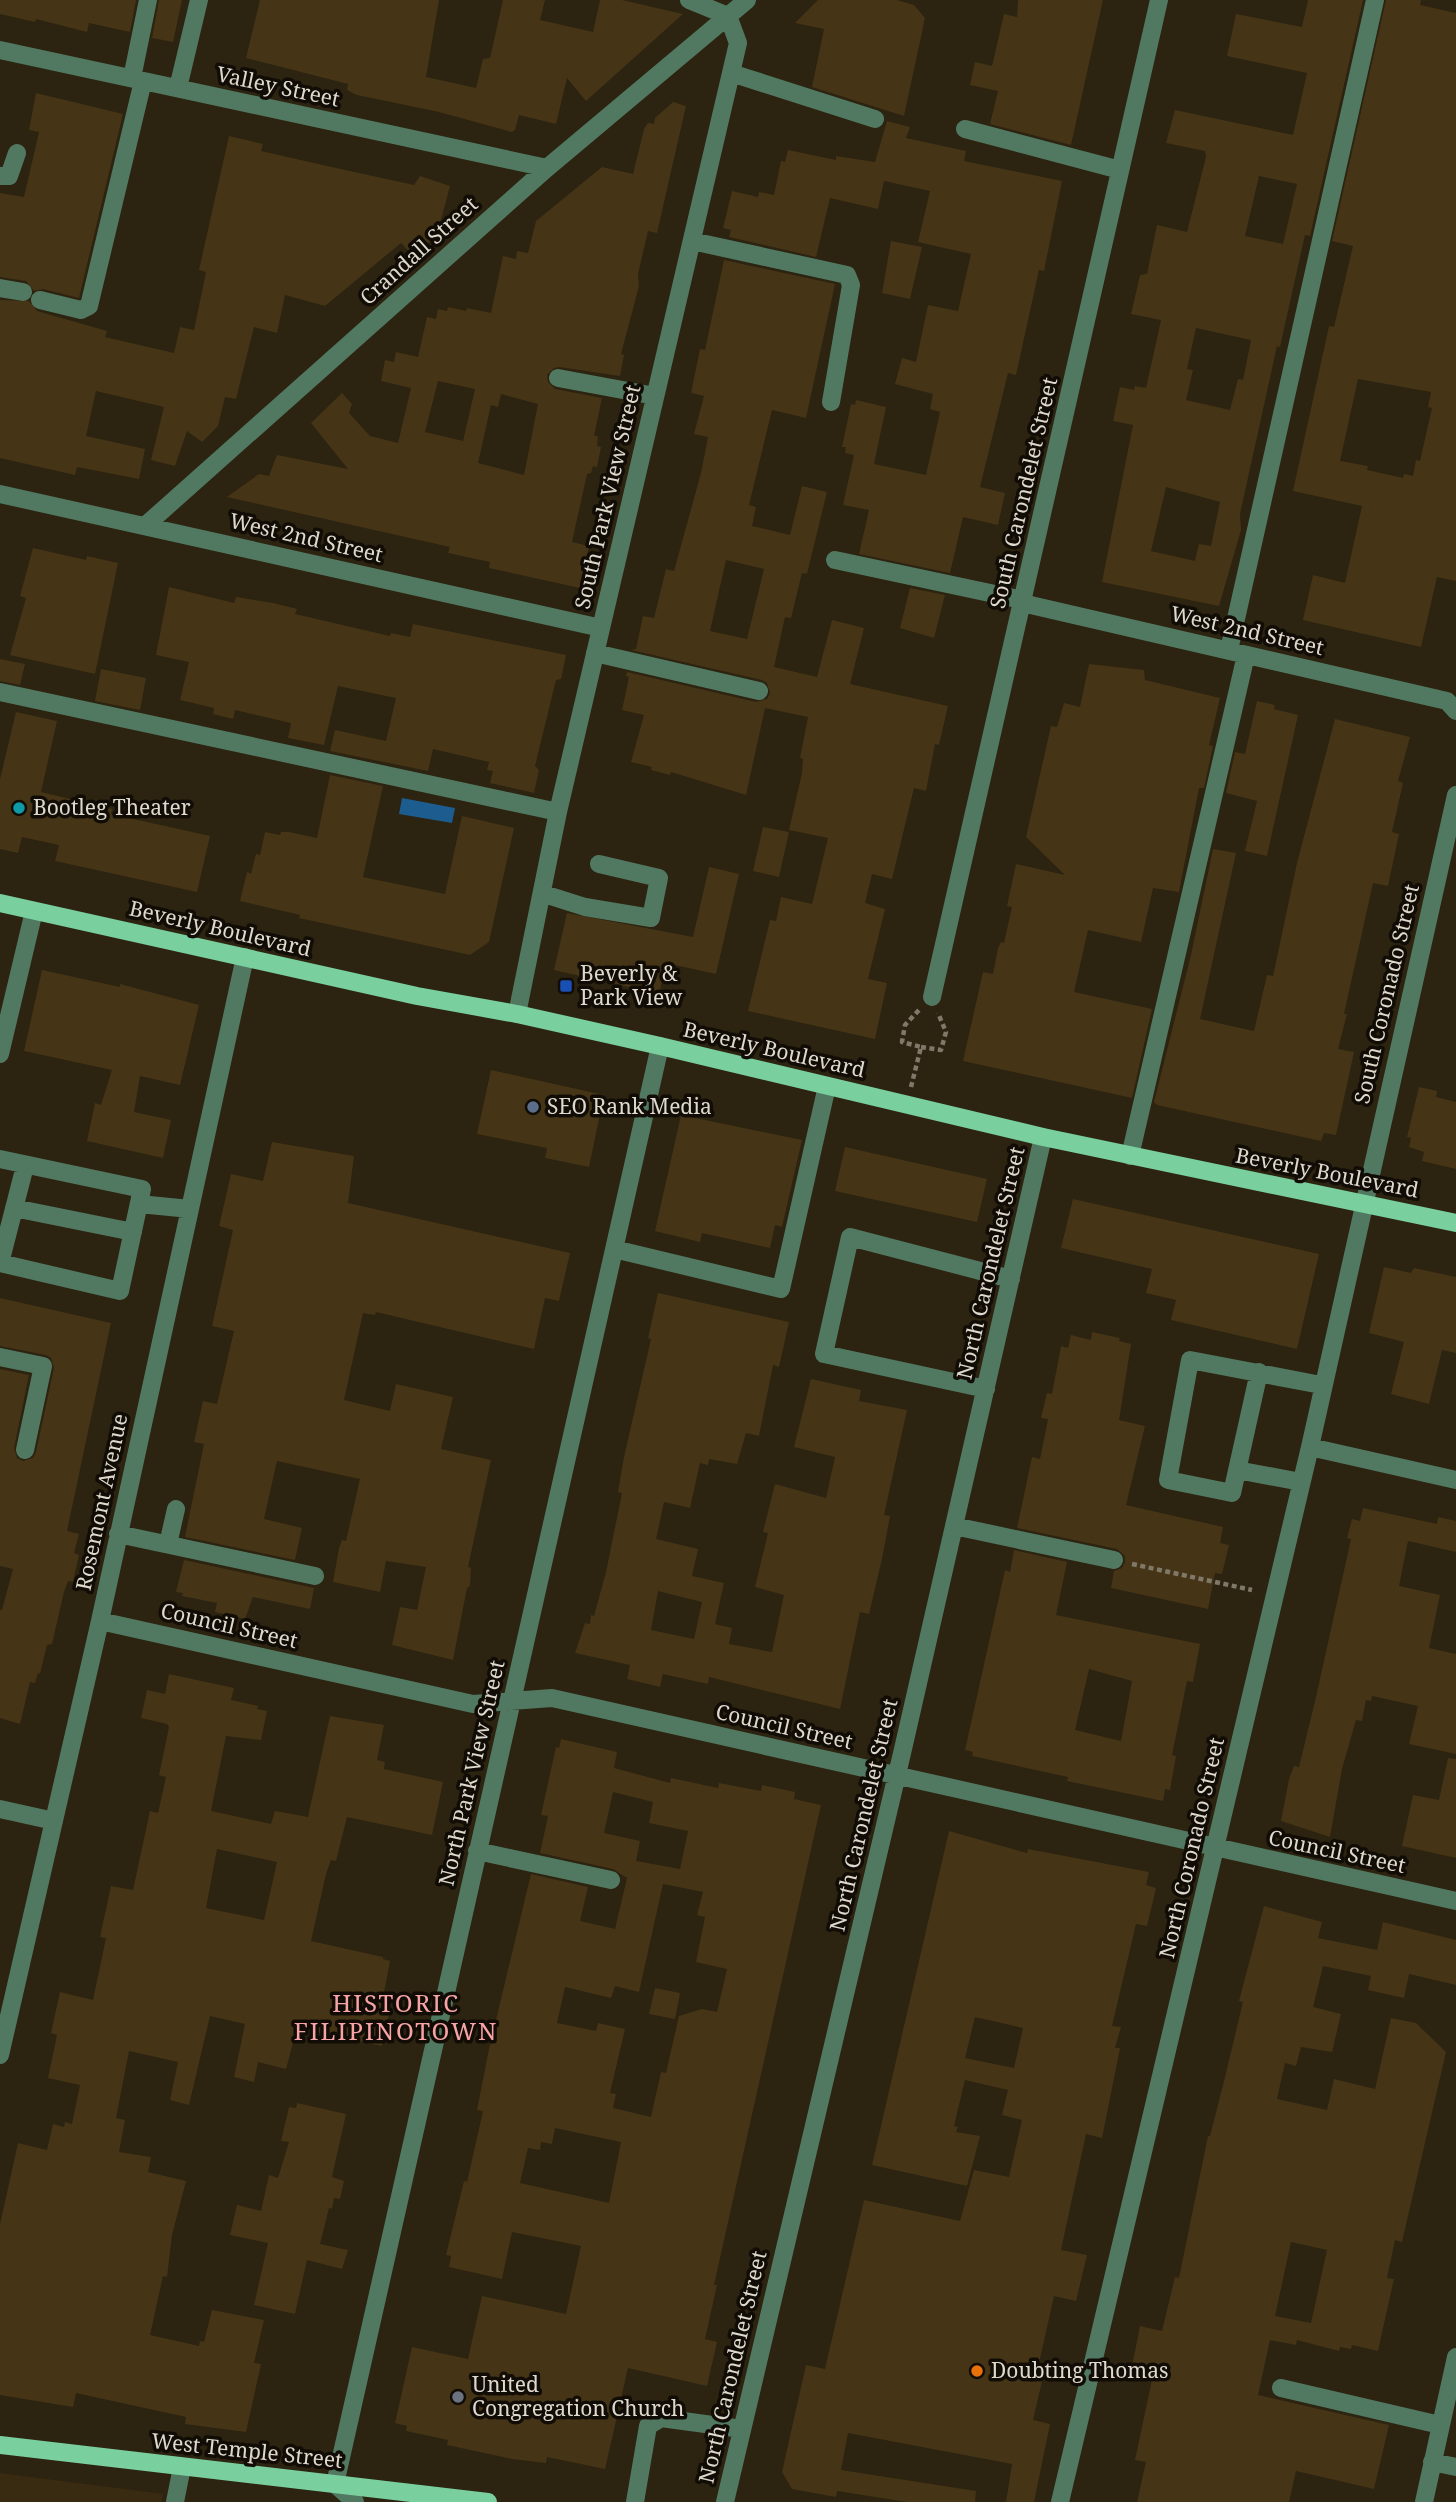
<svg xmlns="http://www.w3.org/2000/svg" width="1456" height="2502" viewBox="0 0 1456 2502" font-family="'Noto Serif',serif">
	<rect width="100%" height="100%" fill="#2c2310"/>
	<path fill="#382b12" d="M0,2473L163,2494L161,2502H0Z"/>
	<path fill="#1d5c8e" d="M402,798L455,808L452,823L399,814Z"/>
	<path fill="#453516" fill-rule="evenodd" d="M0,0H136L130,32L89,23L87,32L36,19L35,22L0,14Z
		M159,0H182L173,42L152,38Z
		M260,0H439L426,77L476,88L483,59L490,58L503,0H545L540,20L593,32L600,0H622L683,14L586,101L567,78L556,124L519,115L515,130L512,132L439,112L357,95L347,90L348,84L246,58Z
		M818,0H897L914,5L925,18L904,116L812,87L824,29L795,23Z
		M1018,0H1103L1071,145L990,124L998,91L970,85L975,62L992,66L1004,14L1017,17Z
		M1308,0H1363L1310,236L1305,235L1280,347L1277,346L1240,514L1241,530L1219,606L1102,582L1133,425L1113,421L1120,387L1134,390L1135,386L1146,388L1161,320L1131,314L1140,275L1147,274L1157,225L1187,232L1206,157L1205,151L1166,143L1175,110L1293,135L1307,73L1227,56L1236,14L1302,27ZM1259,176L1297,184L1283,244L1245,236ZM1196,328L1251,340L1243,380L1238,379L1230,410L1186,400L1193,370L1187,369ZM1166,487L1220,502L1211,546L1199,544L1195,561L1151,551Z
		M1386,0H1421L1420,5L1456,13V581L1437,577L1421,647L1303,620L1313,575L1345,583L1362,506L1293,491L1329,326L1334,327L1353,246L1332,241ZM1358,379L1431,392L1428,407L1432,408L1420,461L1416,460L1413,476L1404,474L1403,478L1367,470L1368,466L1340,461Z
		M36,93L123,114L79,298L43,289L34,291L26,281L0,277V193L24,197L39,132L29,130Z
		M673,102L686,106L657,233L648,231L638,274L639,286L621,354L624,355L620,376L559,367L554,368L547,375L548,382L555,389L602,398L594,436H598L597,446L601,447L597,467L593,466L591,473L587,474L572,542L589,546L580,588L489,568L490,562L448,553L450,547L227,497L259,474L269,476L277,455L348,469L311,423L342,393L352,404L349,413L370,436L398,443L411,388L381,381L385,360L394,362L396,352L418,357L427,317L436,319L438,309L447,311L448,307L466,311L467,308L491,313L503,256L516,259L517,251L528,253L536,221L602,167L633,174L644,129L648,123L654,124L655,118ZM438,381L475,389L463,441L425,432ZM501,394L538,404L524,475L478,463L491,405L498,407Z
		M887,121L910,127L906,138L966,151L964,161L1062,181L1044,271L1039,270L1016,375L1008,373L980,487L1005,493L998,525L963,517L950,573L859,554L869,510L843,505L854,455L845,453L846,447H842L851,404L855,405L856,400L886,407L874,464L926,475L940,412L930,409L933,394L895,384L902,358L916,362L928,305L958,311L971,254L918,242L930,191L884,181L878,209L830,198L816,257L729,237L731,230L723,228L732,191L758,197L759,192L774,195L781,161L785,162L788,150L836,160V156L875,162Z
		M229,136L263,144L261,151L327,166L414,185L420,176L450,186L437,235L413,256L401,243L325,306L285,295L277,333L254,327L236,399L225,397L218,426L202,442L187,431L175,466L151,460L164,407L96,391L86,436L145,449L139,479L77,467L75,475L0,458V300L29,301L37,311L107,331L105,337L174,353L180,327L194,330L206,272L199,270Z
		M891,241L922,247L910,299L882,293Z
		M724,260L835,284L806,418L772,410L749,505L756,507L752,526L790,535L802,486L827,492L807,574L802,573L791,618L785,617L774,667L817,677L832,620L864,628L850,684L948,706L939,745L935,744L926,791L914,788L892,879L872,874L865,903L885,909L868,979L887,983L875,1039L748,1011L770,920L776,921L781,897L812,904L828,838L789,830L802,773L803,759L800,758L808,717L765,708L746,795L671,772L670,775L651,770L652,767L631,762L644,715L622,710L629,677L626,676L627,672L756,702L767,699L770,693L767,683L762,680L631,650L636,649L643,616L654,618L666,569L674,571L701,473L708,437L694,434L704,396L691,393L700,349L705,350ZM726,560L764,569L747,639L710,631Z
		M33,548L86,560L87,556L118,563L95,674L10,655L26,598L20,596Z
		M169,587L234,603L236,597L273,603L297,609L295,614L390,636L391,633L410,637L413,624L566,655L561,679L556,680L545,725L535,766L539,770L534,793L490,783L493,771L487,770L489,762L433,749L428,771L330,751L335,730L386,741L396,698L338,686L324,745L288,738L291,723L235,710L233,719L213,714L214,708L180,700L189,662L156,655Z
		M910,588L945,595L934,638L900,628Z
		M0,659L25,664L20,685L0,681Z
		M1089,664L1144,670L1145,680L1220,698L1209,745L1213,746L1204,788H1199L1179,892L1153,888L1141,942L1088,930L1074,992L1152,1009L1132,1098L963,1061L983,972L993,974L998,948L1001,942L1004,943L1012,907L1007,906L1016,864L1065,875L1026,837L1051,726L1057,727L1064,703L1080,707Z
		M101,669L146,678L140,710L95,701Z
		M1257,701L1275,705L1274,709L1298,715L1267,856L1245,851L1257,801L1226,793L1235,752L1245,754Z
		M16,712L57,721L41,792L112,809L111,814L210,836L197,892L55,861L59,845L22,837L18,853L0,849V779Z
		M1335,719L1410,737L1398,781L1403,783L1392,832L1399,834L1388,886L1373,883L1344,1014H1347L1338,1049L1354,1052L1336,1135L1324,1133L1321,1141L1157,1105L1154,1102L1191,955L1213,849L1236,853L1200,1019L1254,1031L1267,975L1273,976L1297,863Z
		M330,775L383,786L363,877L445,894L462,816L514,828L489,942L470,955L299,918L300,915L240,901L247,872L251,874L256,854L260,855L265,832L280,835L281,832H289L317,838Z
		M763,827L789,832L779,877L753,871Z
		M709,867L739,874L716,974L666,963L659,994L554,970L567,913L693,937Z
		M42,970L120,987V984L199,1005L180,1085L140,1076L134,1112L171,1120L163,1158L87,1141L95,1103L101,1105L112,1070L24,1051Z
		M491,1070L604,1095L589,1167L545,1158L547,1148L477,1134Z
		M1419,1087L1437,1091L1436,1097L1456,1102V1169L1422,1161L1424,1152L1409,1147L1411,1138L1407,1137Z
		M681,1115L802,1140L782,1227L775,1225L770,1248L702,1233L700,1242L655,1231Z
		M272,1142L354,1156L348,1203L570,1253L559,1301L545,1298L534,1349L376,1312L375,1315L363,1313L344,1400L390,1411L396,1384L453,1397L441,1449L491,1460L468,1567L471,1568L470,1586L467,1588L453,1660L392,1645L400,1607L417,1610L426,1567L386,1561L380,1592L333,1582L339,1548L342,1540L346,1541L360,1479L277,1461L264,1519L302,1528L295,1560L185,1537L204,1444L194,1442L203,1401L217,1404L234,1331L212,1326L233,1230L219,1226L231,1174L263,1181Z
		M845,1147L987,1179L977,1222L835,1191Z
		M1073,1199L1319,1254L1297,1349L1171,1320L1176,1300L1146,1293L1152,1269L1061,1248Z
		M1384,1267L1411,1273L1414,1268L1456,1277V1353L1442,1350L1429,1404L1391,1394L1404,1342L1369,1333Z
		M658,1293L789,1322L779,1367L773,1365L759,1436L746,1433L737,1464L709,1459L708,1465L700,1463L690,1508L664,1502L656,1539L698,1549L692,1576L724,1583L715,1624L732,1628L729,1644L772,1652L784,1595L755,1587L768,1533L763,1532L775,1484L826,1498L835,1457L794,1447L811,1379L861,1390L859,1401L907,1410L884,1515L890,1516L882,1559L869,1614L860,1612L840,1709L709,1677L708,1684L663,1674L660,1687L627,1679L630,1665L575,1653L585,1623L590,1624L591,1615L594,1616L606,1572L622,1493L618,1492L624,1457L651,1339L648,1338ZM658,1591L702,1602L694,1639L651,1630Z
		M0,1298L111,1323L67,1531L79,1534L74,1553L79,1555L73,1582L68,1581L64,1592L52,1644L47,1645L40,1674L38,1673L35,1683L30,1682L20,1724L0,1718V1610H2L13,1569L0,1566V1369L29,1375L14,1448L17,1458L23,1461L33,1458L36,1452L54,1368L51,1358L46,1355L0,1346Z
		M1092,1332L1120,1338L1119,1341L1131,1344L1119,1420L1145,1426L1126,1505L1223,1527L1220,1543L1229,1545L1222,1574L1215,1573L1208,1609L1111,1588L1114,1571L1122,1568L1125,1562V1556L1117,1549L1017,1528L1032,1457L1040,1459L1048,1419L1041,1418L1047,1393L1052,1394L1061,1346L1068,1348L1071,1335L1091,1340Z
		M1363,1508L1437,1524L1438,1517L1456,1521V1552L1408,1541L1399,1586L1440,1595L1429,1648L1456,1654V1754L1409,1744L1418,1706L1372,1696L1371,1701L1366,1700L1362,1721L1356,1720L1342,1769L1330,1837L1281,1821L1289,1779L1294,1766L1299,1767L1316,1697L1351,1539L1347,1538L1352,1519L1360,1521Z
		M1014,1550L1067,1562L1056,1615L1200,1644L1193,1682L1187,1681L1172,1755L1176,1756L1170,1790L1165,1789L1163,1801L1067,1781L1068,1777L972,1756L973,1752L965,1750L1005,1570L1010,1572ZM1089,1669L1132,1681L1121,1741L1075,1730Z
		M184,1560L314,1588L310,1609L253,1597L245,1619L215,1612L217,1603L182,1596L183,1593L176,1592Z
		M169,1674L234,1688L231,1700L258,1706L257,1709L267,1711L261,1740L226,1736L211,1811L271,1824L275,1811L308,1817L330,1716L384,1725L377,1760L385,1762L384,1769L443,1782L432,1835L347,1817L336,1861L331,1860L326,1874L311,1941L383,1957V1959L390,1961L382,2003L391,2005L382,2046L297,2028L286,2069L258,2062L254,2082L234,2077L245,2024L210,2016L189,2105L170,2100L178,2062L129,2051L116,2118L125,2120L119,2152L151,2157L148,2172L186,2181L172,2235L167,2277L163,2276L150,2335L199,2346L200,2341L204,2342L212,2310L264,2320L254,2363L261,2364L246,2432L185,2424L186,2417L76,2393L73,2407L0,2395V2224L18,2143L47,2150L53,2124L64,2127L65,2122L72,2124L80,2085L48,2078L57,2035L51,2033L60,1992L93,2000L106,1938L100,1937L111,1886L133,1890L150,1811L158,1813L166,1777L159,1775L169,1727L167,1724L141,1718L147,1690L165,1694ZM217,1849L277,1862L264,1920L206,1908Z
		M561,1739L617,1752L614,1768L670,1783L671,1778L718,1788L719,1783L761,1791L762,1785L795,1792L794,1799L821,1805L714,2285H717L705,2339L717,2342L707,2386L628,2368L605,2469L547,2457L546,2463L512,2459L447,2445L448,2440L406,2431L407,2426L395,2423L412,2347L468,2359L482,2296L566,2314L581,2246L512,2232L502,2279L449,2267L451,2256L446,2255L464,2181L467,2182L483,2111L477,2110L489,2049L531,1874L588,1887L580,1921L615,1929L627,1878L613,1869L540,1853L548,1816L541,1815L556,1747L559,1748ZM613,1792L653,1802L649,1823L688,1831L680,1869L636,1861L640,1841L604,1833ZM663,1884L703,1892L697,1915L705,1917L696,1962L727,1969L717,2012L702,2009L679,2016L666,2073L661,2072L651,2117L613,2108L616,2094L610,2093L625,2029L598,2023L596,2031L557,2023L565,1987L611,1998L615,1986L639,1992ZM555,2128L621,2142L609,2203L520,2183L528,2148L540,2150L541,2142L552,2144Z
		M1448,1758L1456,1759V1858L1402,1846L1413,1795L1439,1800Z
		M949,1831L1027,1853L1028,1849L1149,1872L1146,1885L1156,1888L1147,1926L1136,1924L1112,2026L1121,2027L1115,2048H1120L1102,2138L1086,2134L1061,2250L1087,2255L1076,2301L1054,2296L1039,2363L1046,2364L1033,2420L1050,2424L1034,2502H1006L1012,2464L848,2433L841,2470L976,2491L975,2502H907L837,2491L836,2497L792,2489L782,2472L806,2365L825,2369L864,2200L960,2221L974,2170L1009,2177L1022,2120L1002,2115L1008,2090L965,2080L954,2126L958,2127L956,2132L980,2136L967,2186L872,2165ZM975,2017L1023,2028L1014,2068L965,2058Z
		M1264,1906L1322,1922L1318,1938L1377,1950L1383,1922L1456,1940V1985L1409,1974L1404,1998L1368,1990L1371,1976L1323,1966L1313,2007L1341,2014L1332,2052L1301,2047L1296,2066L1285,2063L1277,2099L1327,2110L1334,2079L1375,2089L1391,2018L1416,2023L1446,2052L1402,2242L1395,2240L1387,2278L1394,2279L1378,2351L1352,2345L1351,2349L1340,2347L1339,2351L1297,2340L1296,2345L1270,2340L1258,2395L1389,2425L1374,2489L1296,2471L1289,2502H1137L1146,2462L1135,2460L1153,2375L1131,2371L1140,2326L1162,2331L1175,2277L1179,2278L1208,2136H1210L1224,2081L1243,2002L1239,2001ZM1291,2242L1327,2250L1311,2323L1275,2316Z
		M655,1988L680,1993L675,2019L649,2014Z
		M297,2103L346,2114L332,2177L344,2181L340,2199L334,2198L332,2209L329,2208L320,2244L348,2250L342,2269L307,2260L295,2314L254,2305L268,2243L230,2235L237,2205L261,2211L269,2175L278,2178L289,2142L281,2141L289,2107L296,2108Z"/>
	<g fill="none" stroke-linecap="round" stroke-linejoin="round">
		<path stroke="#807969" stroke-width="4.5" stroke-dasharray="5 3.5" stroke-linecap="butt" d="M921,1047L941,1050L946,1032L938,1013
			M911,1087L921,1047L902,1042L905,1025L919,1010
			M1132,1564L1252,1590"/>
		<path stroke="#517961" stroke-width="18" d="M689,0L728,16
			M0,50L547,168
			M731,73L875,119
			M132,78L148,0
			M178,88L199,0
			M965,129L1120,170
			M0,176H9L17,153
			M692,241L847,275L851,285L831,402
			M0,288L23,292
			M40,300L81,310L89,306L143,81
			M558,378L655,396
			M0,494L601,628
			M146,525L547,168L747,0
			M835,560L1023,600
			M1022,603L1447,701L1456,711
			M1229,650L1375,0
			M595,653L759,691
			M0,692L558,812
			M544,894L585,907L651,918L659,878L599,864
			M932,997L1159,0
			M517,1014L558,812L738,43L728,16
			M0,1054L34,911
			M1130,1156L1246,655
			M0,1159L142,1189L120,1291L0,1263L25,1166
			M139,1204L190,1209
			M14,1208L133,1232
			M614,1249L781,1289L827,1086
			M0,1357L43,1366L25,1450
			M1259,1372L1232,1493L1168,1480L1190,1360L1321,1385
			M986,1389L824,1354L850,1237L1011,1279
			M1310,1447L1456,1480
			M1237,1470L1301,1482
			M954,1526L1114,1560
			M118,1534L315,1576
			M168,1544L176,1509
			M100,1621L473,1704L552,1698L1456,1901
			M0,1809L54,1821
			M477,1851L611,1880
			M0,2055L100,1621L245,957
			M1281,2388L1440,2425
			M1432,2462L1456,2467
			M175,2502L182,2467
			M355,2502L335,2484L660,1046
			M635,2502L648,2426L661,2418L742,2429
			M725,2502L903,1749L1043,1137
			M1060,2502L1310,1447L1456,795
			M1424,2502L1456,2357"/>
		<path stroke="#79cf9e" stroke-width="18" d="M0,903L417,996L517,1014L660,1046L1043,1137L1456,1223
			M0,2445L488,2502"/>
	</g>
	<circle fill="#0f9aa8" stroke="#110d06" stroke-width="2.5" cx="19" cy="808" r="7"/>
	<rect fill="#1a4fb4" stroke="#110d06" stroke-width="2.5" x="559" y="979" width="14" height="14" rx="3.5"/>
	<circle fill="#5c6f8a" stroke="#110d06" stroke-width="2.5" cx="533" cy="1107" r="7"/>
	<circle fill="#e8710a" stroke="#110d06" stroke-width="2.5" cx="977" cy="2371" r="7"/>
	<circle fill="#6b7280" stroke="#110d06" stroke-width="2.5" cx="458" cy="2397" r="7"/>
	<g text-anchor="middle" stroke-width="7" stroke-linejoin="round" paint-order="stroke">
		<g font-size="21" fill="#dfd9cd" stroke="#110d06">
			<text transform="translate(278 87) rotate(12)" y="7">Valley Street</text>
			<text transform="translate(419 251) rotate(-42)" y="7">Crandall Street</text>
			<text transform="translate(1024 493) rotate(-77)" y="7">South Carondelet Street</text>
			<text transform="translate(608 497) rotate(-77)" y="7">South Park View Street</text>
			<text transform="translate(306 538) rotate(13)" y="7">West 2nd Street</text>
			<text transform="translate(1247 631) rotate(13)" y="7">West 2nd Street</text>
			<text transform="translate(220 929) rotate(13)" y="7">Beverly Boulevard</text>
			<text transform="translate(1387 994) rotate(-77)" y="7">South Coronado Street</text>
			<text transform="translate(774 1050) rotate(13)" y="7">Beverly Boulevard</text>
			<text transform="translate(1327 1173) rotate(11)" y="7">Beverly Boulevard</text>
			<text transform="translate(991 1263) rotate(-77)" y="7">North Carondelet Street</text>
			<text transform="translate(102 1502) rotate(-78)" y="7">Rosemont Avenue</text>
			<text transform="translate(229 1626) rotate(13)" y="7">Council Street</text>
			<text transform="translate(784 1727) rotate(13)" y="7">Council Street</text>
			<text transform="translate(472 1773) rotate(-77)" y="7">North Park View Street</text>
			<text transform="translate(864 1815) rotate(-77)" y="7">North Carondelet Street</text>
			<text transform="translate(1192 1848) rotate(-77)" y="7">North Coronado Street</text>
			<text transform="translate(1337 1852) rotate(12)" y="7">Council Street</text>
			<text transform="translate(733 2367) rotate(-77)" y="7">North Carondelet Street</text>
			<text transform="translate(247 2451) rotate(6)" y="7">West Temple Street</text>
		</g>
		<g font-size="21" fill="#dfd9cd" stroke="#110d06" text-anchor="start">
			<text x="33" y="815">Bootleg Theater</text>
			<text x="580" y="981">Beverly &amp;<tspan x="580" dy="24">Park View</tspan></text>
			<text x="547" y="1114">SEO Rank Media</text>
			<text x="991" y="2378">Doubting Thomas</text>
			<text x="472" y="2392">United<tspan x="472" dy="24">Congregation Church</tspan></text>
		</g>
		<g font-size="24" letter-spacing="2" fill="#f8a4a6" stroke="#110d06">
			<text x="396" y="2012">HISTORIC<tspan x="396" dy="28">FILIPINOTOWN</tspan></text>
		</g>
	</g>
</svg>
